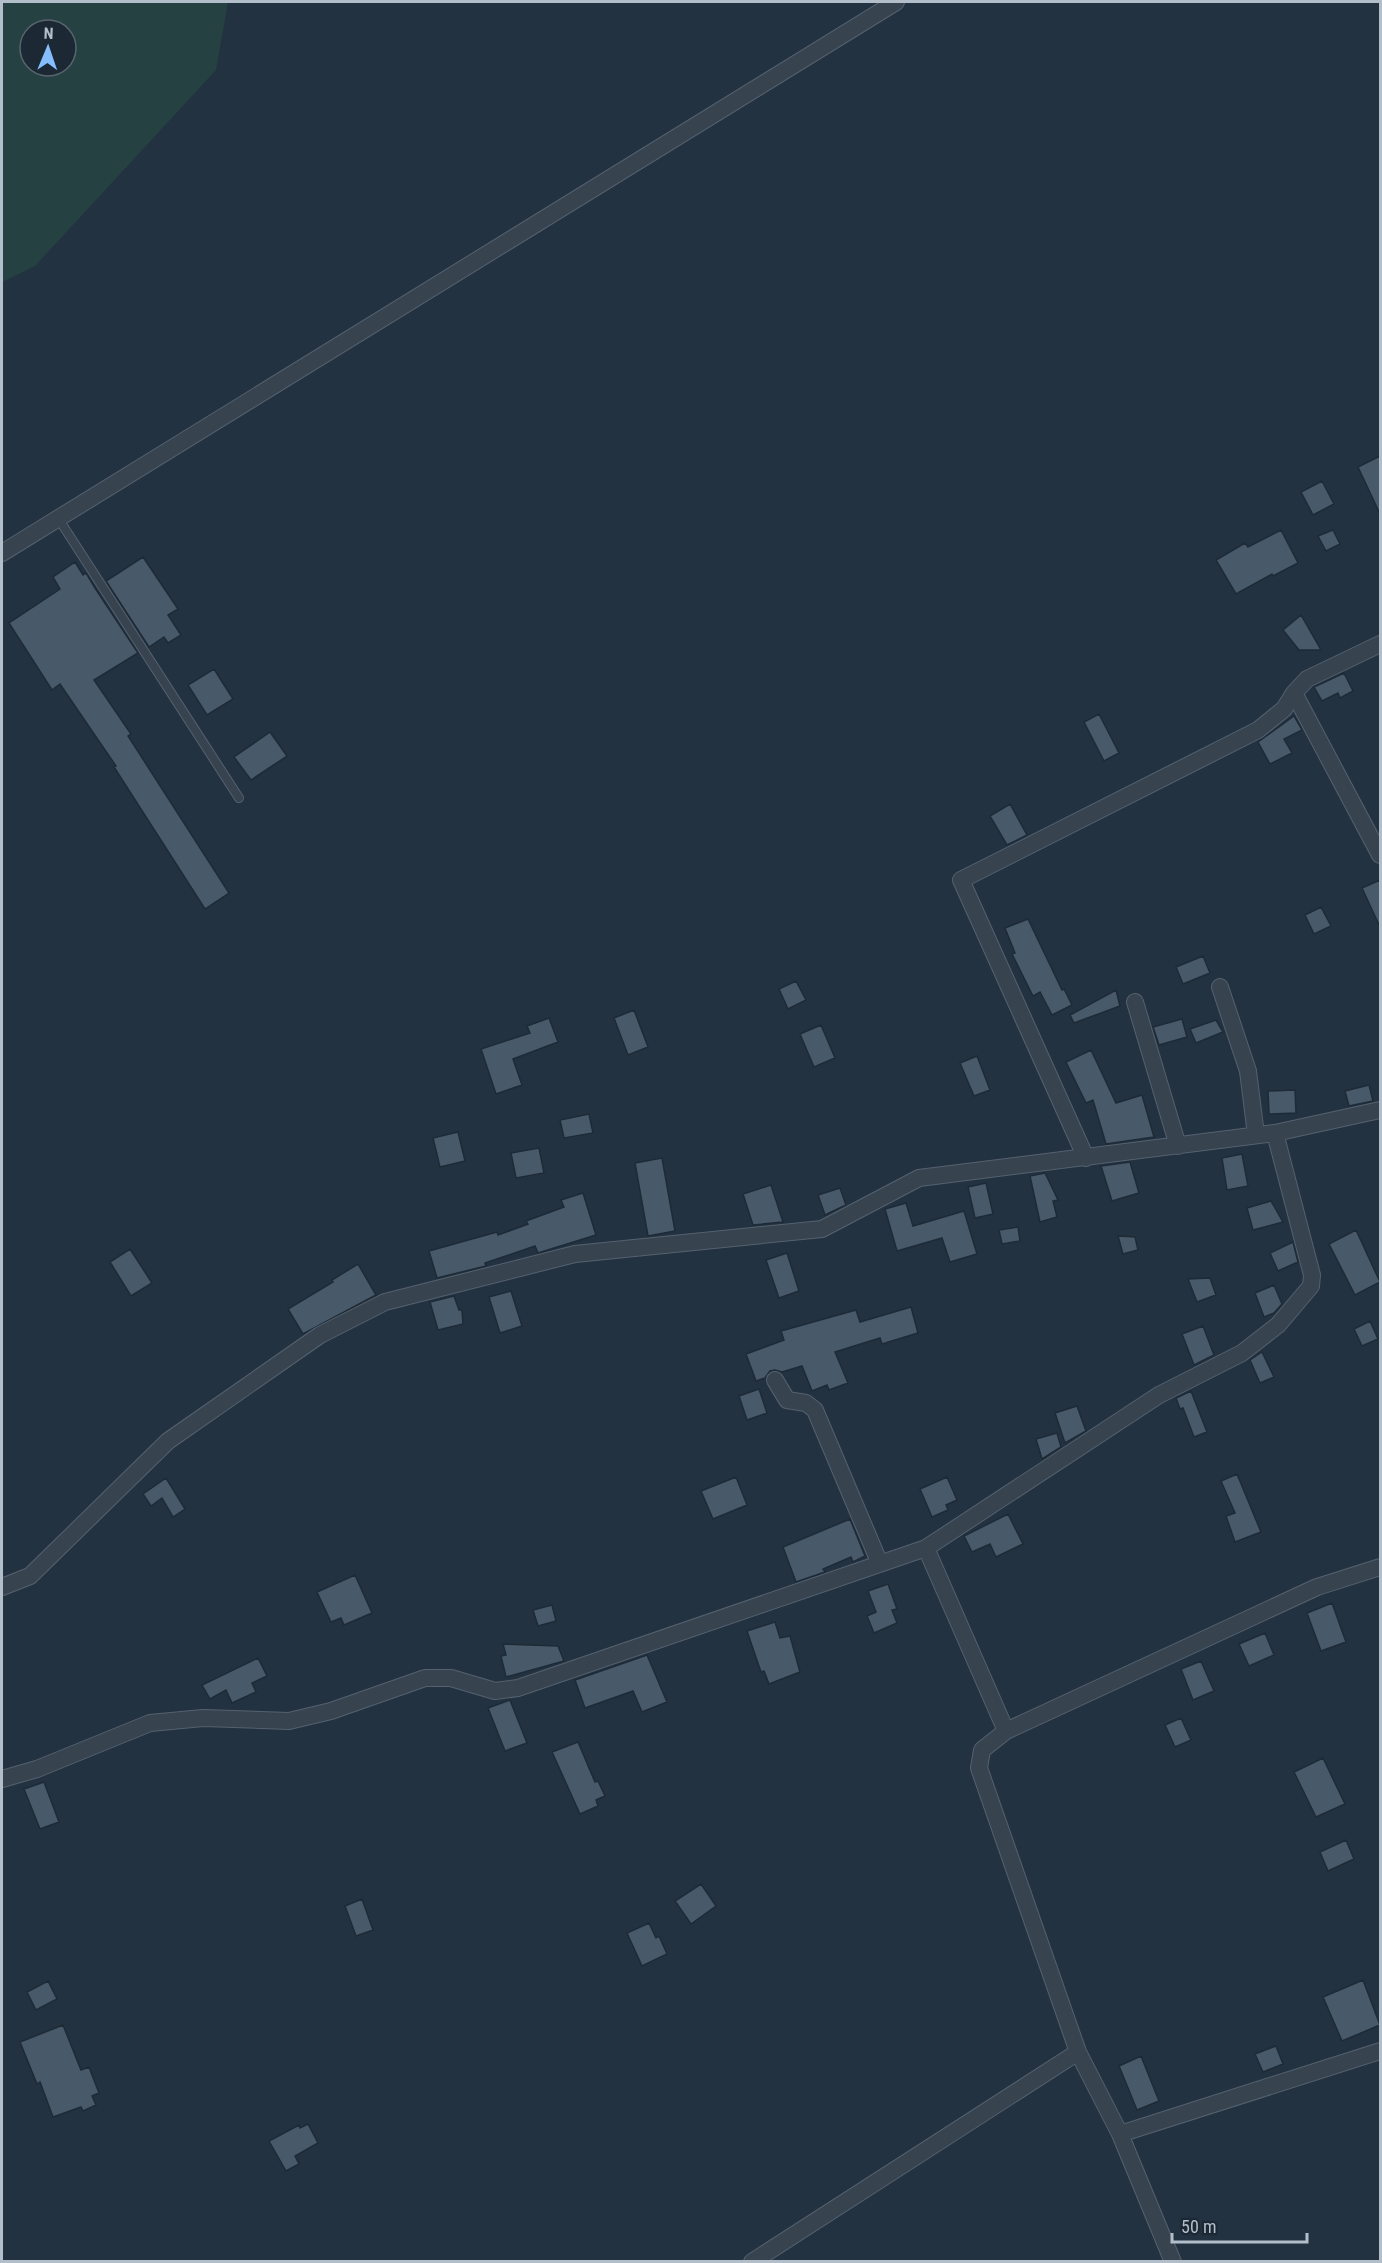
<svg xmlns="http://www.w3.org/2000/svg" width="1382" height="2263" viewBox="0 0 1382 2263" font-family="'Roboto Condensed',sans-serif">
	<rect width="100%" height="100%" fill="#233241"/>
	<path fill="#254142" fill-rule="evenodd" d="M2,2H228L216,70L35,266L2,282ZM30,30H66V66H30Z"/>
	<path fill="#48596a" stroke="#1e2b37" stroke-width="1.5" d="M1380,456V514L1358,467Z
		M1322,481L1334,504L1313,515L1301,492Z
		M1281,530L1298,563L1273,576L1272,574L1236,594L1216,560L1245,543L1248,547Z
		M1333,530L1340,544L1326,551L1318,536Z
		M143,557L178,609L168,615L181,635L168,643L164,637L149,647L106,581Z
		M75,562L83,575L86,573L95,588L138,653L94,680L131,734L128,736L229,893L205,909L114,767L116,766L60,684L52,690L9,623L60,589L53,577Z
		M1301,615L1321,650H1299L1283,630Z
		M214,669L233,699L207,715L188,685Z
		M1344,673L1353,691L1340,698L1338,693L1322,701L1314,687Z
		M1099,714L1119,753L1104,761L1084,722Z
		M1294,716L1302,730L1284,739L1292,753L1270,764L1258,742Z
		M270,732L287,756L251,780L234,757Z
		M1010,804L1027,835L1007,845L990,816Z
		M1380,880V927L1362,888Z
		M1321,907L1331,926L1314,934L1305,915Z
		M1028,919L1062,990L1064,989L1072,1005L1052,1015L1040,992L1033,996L1012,954L1015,953L1005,928Z
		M1203,956L1210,973L1183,984L1176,967Z
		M796,981L806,1000L788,1009L779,989Z
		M1116,990L1120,1006L1074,1023L1070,1015Z
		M634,1010L648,1047L628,1055L614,1018Z
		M549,1018L558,1042L513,1059L522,1085L496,1094L481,1049L530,1033L527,1026Z
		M1182,1019L1187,1037L1159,1045L1153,1027Z
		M1216,1020L1223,1032L1196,1043L1190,1029Z
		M821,1025L835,1058L814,1067L800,1034Z
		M1091,1050L1116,1103L1142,1095L1154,1137L1106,1144L1093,1100L1086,1103L1066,1062Z
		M977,1056L990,1090L974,1096L960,1063Z
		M1369,1085L1373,1101L1349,1106L1345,1091Z
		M1295,1090L1296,1113L1269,1114L1268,1091Z
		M589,1114L593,1133L564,1138L560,1120Z
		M458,1132L465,1161L440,1167L433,1138Z
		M539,1148L544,1173L516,1178L511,1153Z
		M1242,1154L1248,1186L1227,1190L1222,1158Z
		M662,1158L675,1231L648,1236L635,1163Z
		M1130,1162L1139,1193L1112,1201L1101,1166Z
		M1045,1173L1058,1200L1053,1201L1057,1217L1040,1222L1030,1176Z
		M986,1183L993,1214L975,1218L968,1187Z
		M771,1185L783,1222L753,1225L743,1194Z
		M840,1188L846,1205L825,1215L818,1195Z
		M583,1193L596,1235L538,1253L535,1246L485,1263L486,1266L437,1278L429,1251L497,1232L498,1235L528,1224L526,1221L564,1207L561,1200Z
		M1271,1201L1283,1222L1253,1230L1247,1208Z
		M906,1203L913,1226L964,1211L977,1254L950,1262L942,1238L897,1251L885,1209Z
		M1018,1227L1020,1241L1002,1244L999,1230Z
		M1356,1230L1380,1282L1355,1295L1329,1244Z
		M1118,1236L1135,1237L1138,1250L1123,1254Z
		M1293,1242L1298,1262L1278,1271L1270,1253Z
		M130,1249L152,1283L131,1296L110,1262Z
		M787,1253L799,1291L779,1298L766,1260Z
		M358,1264L376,1295L303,1334L288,1309L333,1282L332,1280Z
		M1210,1278L1216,1295L1197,1302L1188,1279Z
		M1274,1285L1282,1304L1274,1313L1264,1317L1255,1293Z
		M511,1291L522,1326L500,1333L489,1297Z
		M454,1296L459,1310H462L463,1324L438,1330L430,1302Z
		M911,1307L918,1333L882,1344L880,1338L835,1352L848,1383L829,1390L827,1385L812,1391L802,1366L782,1372L775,1370L770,1371L765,1378L756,1381L746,1354L784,1340L781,1331L856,1310L860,1322Z
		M1370,1321L1378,1339L1362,1346L1354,1329Z
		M1203,1326L1214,1355L1194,1365L1182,1334Z
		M1262,1352L1274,1377L1260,1383L1250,1360Z
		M759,1389L767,1413L747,1420L739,1396Z
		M1191,1391L1207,1432L1194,1437L1183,1408L1180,1409L1176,1398Z
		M1077,1406L1086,1431L1065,1443L1055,1413Z
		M1057,1433L1061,1447L1042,1459L1036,1439Z
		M1237,1474L1261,1532L1235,1542L1226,1516L1235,1513L1221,1481Z
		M736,1477L747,1505L713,1519L701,1491Z
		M947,1477L957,1500L946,1505L948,1510L932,1517L920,1489Z
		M166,1478L185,1509L173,1517L162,1498L151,1506L143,1494Z
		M1008,1514L1023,1544L996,1557L990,1544L972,1552L964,1536Z
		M850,1519L865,1556L853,1562L851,1557L823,1569L825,1572L796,1582L783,1547Z
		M355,1575L372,1613L344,1625L341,1618L331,1622L317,1592Z
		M888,1584L897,1609L892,1610L897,1623L874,1633L867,1616L876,1612L868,1591Z
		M1332,1603L1346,1642L1321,1651L1307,1613Z
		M552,1605L556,1621L538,1626L533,1610Z
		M775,1622L780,1638L790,1636L800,1672L769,1684L764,1671L761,1672L747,1631Z
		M1265,1633L1274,1655L1249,1666L1239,1644Z
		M503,1644L558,1646L564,1661L506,1677L501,1656L506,1655Z
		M647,1655L667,1702L642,1712L633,1691L585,1708L575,1680Z
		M258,1658L267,1676L252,1683L256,1692L232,1703L226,1690L210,1699L202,1685Z
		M1201,1661L1214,1691L1193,1700L1181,1669Z
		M510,1700L527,1743L505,1751L488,1708Z
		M1181,1718L1191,1740L1175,1747L1165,1725Z
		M578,1742L595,1782L598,1781L605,1796L596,1800L598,1806L580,1814L552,1752Z
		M1323,1758L1345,1804L1316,1817L1294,1772Z
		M44,1782L59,1822L40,1829L24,1789Z
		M1346,1840L1354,1859L1328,1871L1320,1852Z
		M701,1884L716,1906L691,1924L675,1901Z
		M362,1899L373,1930L356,1936L345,1906Z
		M649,1923L656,1938L659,1936L667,1954L642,1966L627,1933Z
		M1363,1980L1380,2025L1342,2041L1323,1997Z
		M48,1981L57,1999L36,2010L27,1992Z
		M63,2025L81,2070L89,2067L99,2093L92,2096L96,2105L83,2111L81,2107L53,2117L40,2082L37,2084L20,2042Z
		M1276,2046L1283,2064L1263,2072L1255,2054Z
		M1141,2056L1159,2101L1137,2110L1119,2066Z
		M308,2124L318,2143L295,2156L299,2164L286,2171L269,2141L299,2125L300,2128Z"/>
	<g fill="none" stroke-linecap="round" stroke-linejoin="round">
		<g stroke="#55616e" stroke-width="10">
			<path id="service" d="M58,518L239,798"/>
		</g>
		<g stroke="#55616e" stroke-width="18">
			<path id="minor" d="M2,553L896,2
				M1294,693L1380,855
				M1220,987L1248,1071L1256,1135
				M1135,1002L1178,1146
				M1086,1158L961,880L1258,730L1284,709L1294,693L1307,679L1380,644
				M775,1380L787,1400L806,1403L815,1410L880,1564
				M926,1548L1006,1731
				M2,1587L30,1576L168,1441L320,1335L385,1302L575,1254L822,1229L919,1178L1275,1133L1380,1110
				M2,1779L37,1769L150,1723L203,1718L289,1721L331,1711L425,1678H451L495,1691L518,1688L926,1548L1159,1395L1242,1353L1278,1325L1311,1286L1312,1275L1275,1133
				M1120,2134L1380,2051
				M752,2262L1078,2052
				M1173,2262L1120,2134L1078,2052L979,1768L982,1750L1006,1731L1317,1587L1380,1567"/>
		</g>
		<use href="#service" stroke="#374450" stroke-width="8"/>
		<use href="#minor" stroke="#374450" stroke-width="16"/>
	</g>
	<rect width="1382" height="2263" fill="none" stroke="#b3becb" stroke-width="6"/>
	<g transform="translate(48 48) rotate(2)"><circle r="28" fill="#1c2935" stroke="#586571" stroke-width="1.5"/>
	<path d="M0-4.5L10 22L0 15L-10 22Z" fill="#84beff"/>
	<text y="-9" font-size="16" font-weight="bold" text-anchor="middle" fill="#b3becb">N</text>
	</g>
	<path d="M1172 2233v9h135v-9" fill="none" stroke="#b3becb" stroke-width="3"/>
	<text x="1181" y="2233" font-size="18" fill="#b3becb" stroke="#1c2935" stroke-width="4.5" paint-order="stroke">50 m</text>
</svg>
